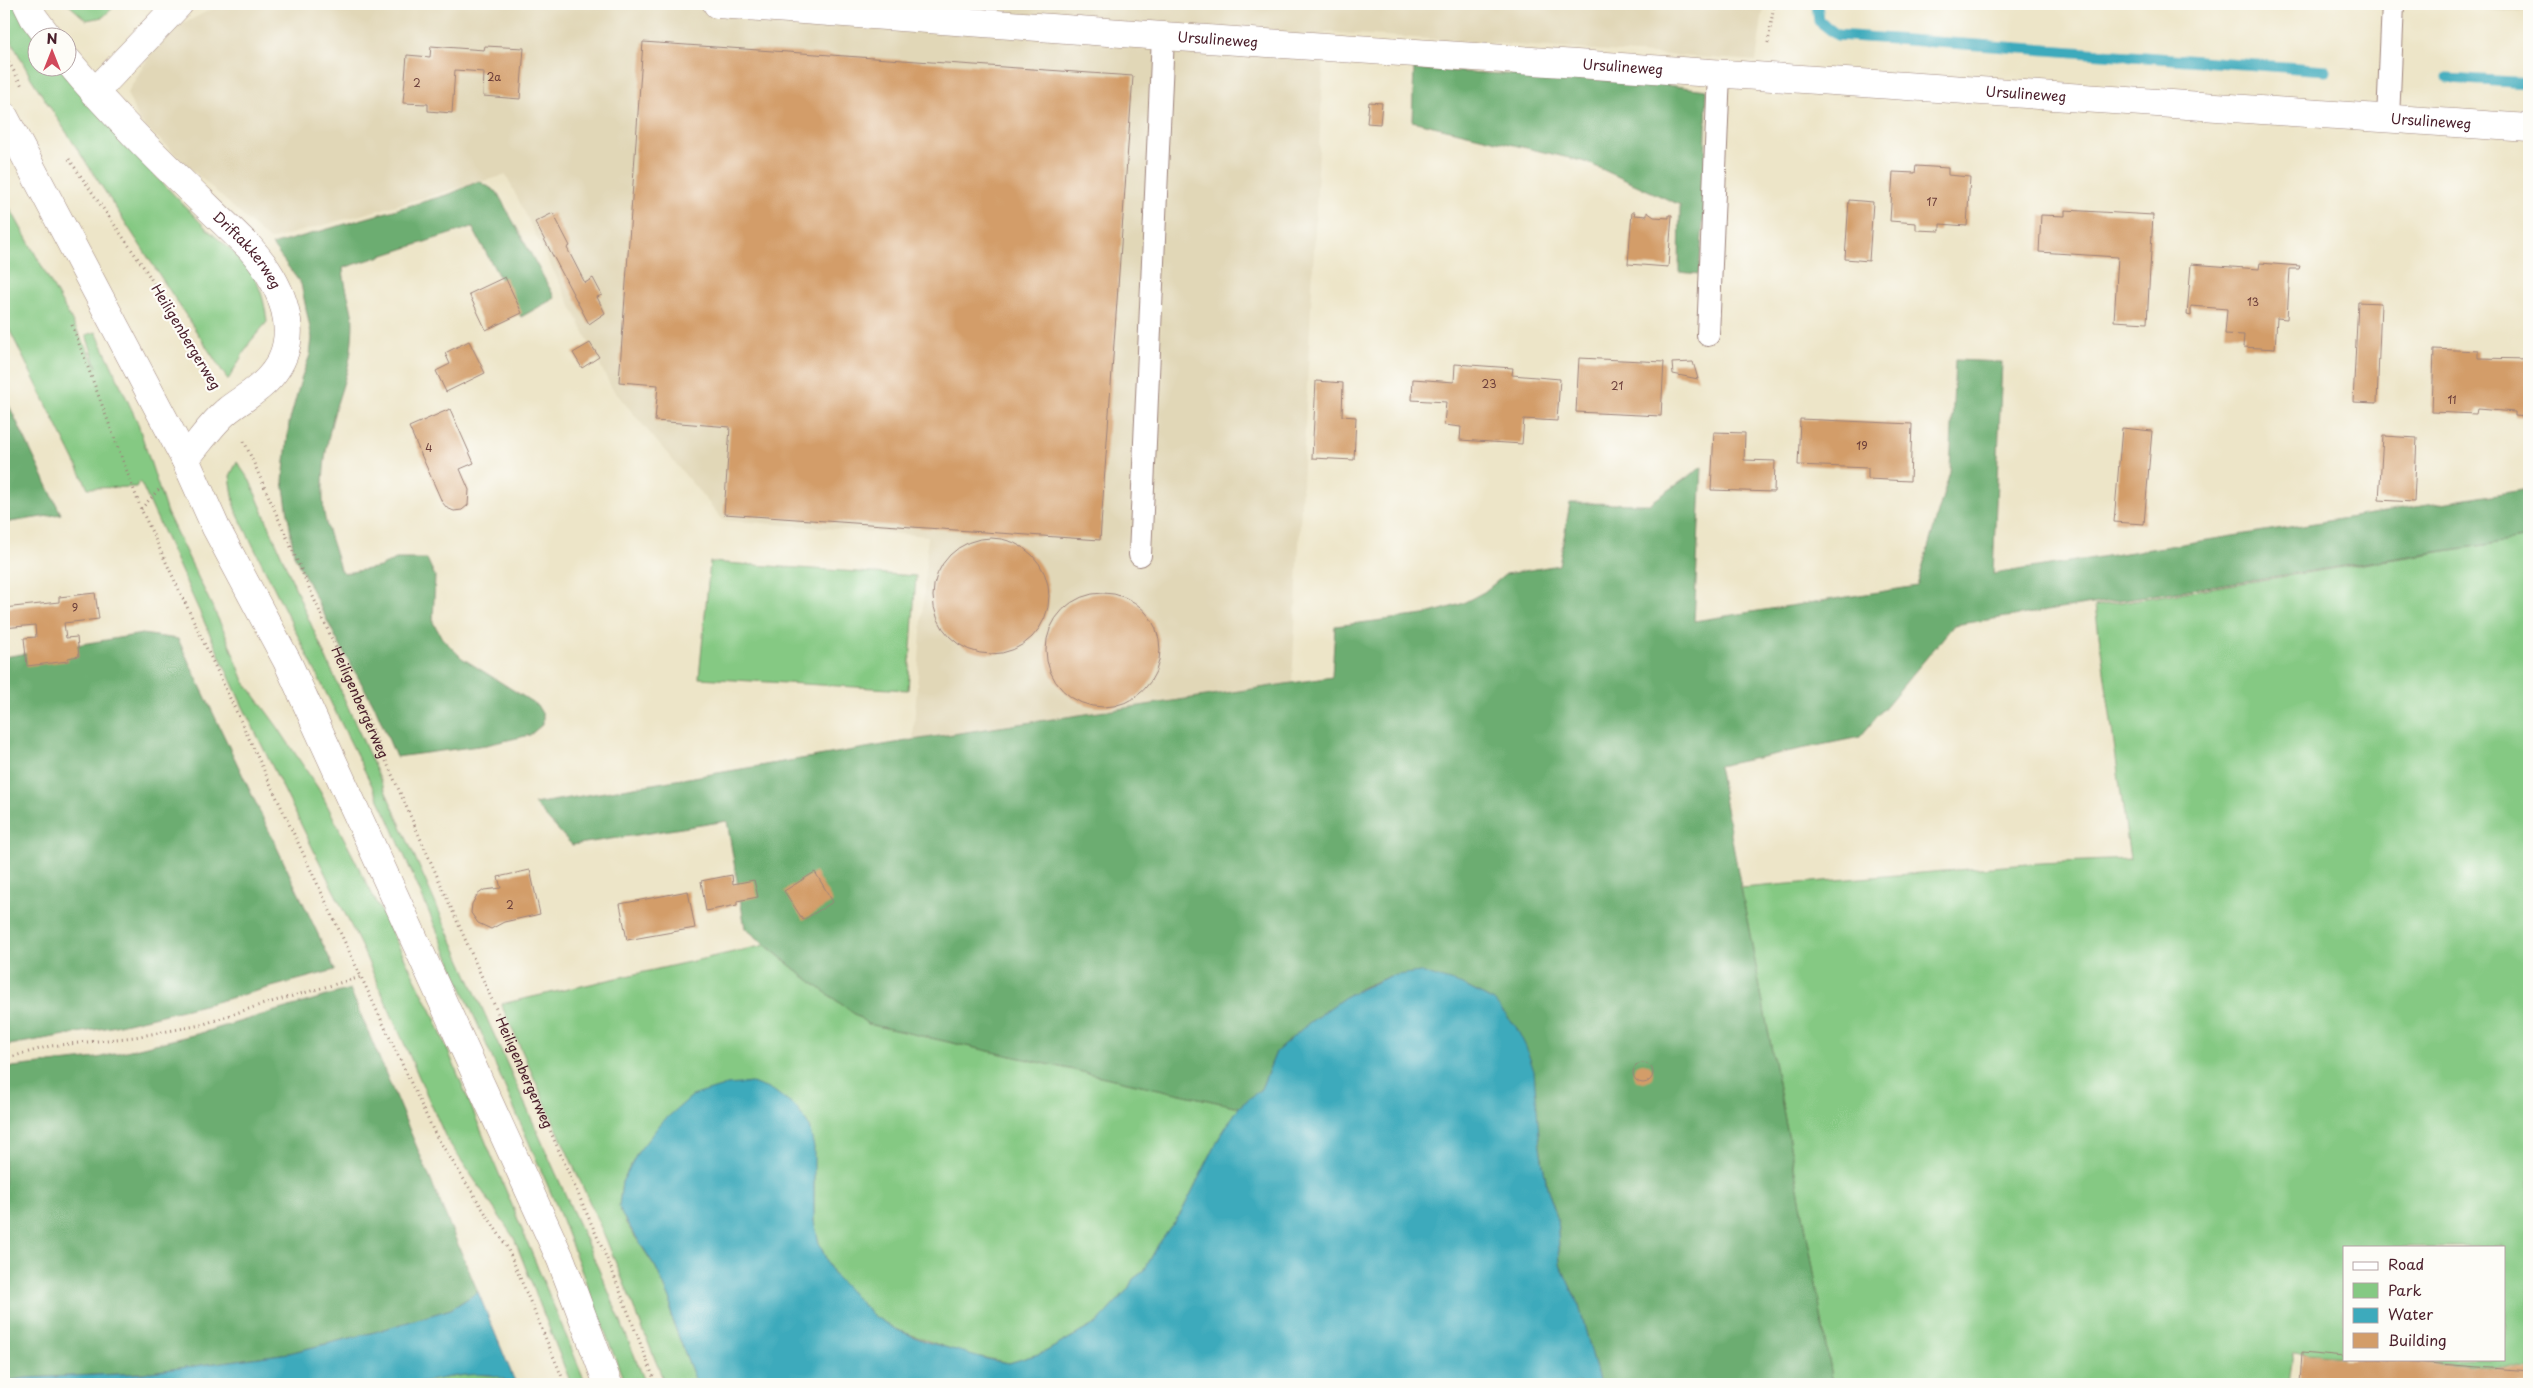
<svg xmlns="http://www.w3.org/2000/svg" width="2533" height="1388" viewBox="0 0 2533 1388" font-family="'Playpen Sans',sans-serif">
	<rect width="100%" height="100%" fill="#fdfcf7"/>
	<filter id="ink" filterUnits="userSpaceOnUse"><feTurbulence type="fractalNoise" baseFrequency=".02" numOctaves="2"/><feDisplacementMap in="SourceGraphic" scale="10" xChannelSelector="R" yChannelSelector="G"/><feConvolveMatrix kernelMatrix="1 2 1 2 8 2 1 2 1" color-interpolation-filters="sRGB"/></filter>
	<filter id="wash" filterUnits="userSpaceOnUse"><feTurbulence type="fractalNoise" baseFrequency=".0096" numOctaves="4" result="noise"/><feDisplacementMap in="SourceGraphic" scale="20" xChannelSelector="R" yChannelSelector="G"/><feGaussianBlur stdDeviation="1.12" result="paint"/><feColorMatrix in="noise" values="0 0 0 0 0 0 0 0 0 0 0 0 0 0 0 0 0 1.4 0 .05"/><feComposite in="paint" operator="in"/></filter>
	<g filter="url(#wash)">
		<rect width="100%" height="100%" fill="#ede5c8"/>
		<path fill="#e1d7b7" d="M221,4H1764L1756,61L1325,32L1292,684L913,740L928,536L723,520L611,387L506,175L269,240L139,121L127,93L162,35Z
			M2400,4H2529V12L2484,9Z"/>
		<path fill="#85c983" stroke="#687457" d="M4,4H16L37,40L38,68H60C104,123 154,174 203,225C217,239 235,251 247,266C260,282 265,303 267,322L250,342L228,380L31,78L4,27Z
			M68,4H117L103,17L86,20Z
			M4,197L97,367L86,335L96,332L137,421L167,513L225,633L244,681L277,726L320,791L432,1012L586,1384H571L514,1238L446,1138L361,946L243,707L140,481L136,487L88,488L4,319Z
			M237,462L250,481L306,613L607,1288L646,1384H625L557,1207L388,818L235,509L230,476Z
			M2529,538V1370L2385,1359H2504V1247H2344V1356L2293,1352L2289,1384H1832L1815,1278L1741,888L2040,863L2130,859L2095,606Z
			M710,562L916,576L908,690L699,678Z
			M765,945L802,975L868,1024L1239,1107L1219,1138L1181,1213L1158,1245L1144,1271L1133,1279L1128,1289L1097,1323L1045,1352L1009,1363L962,1353L895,1329L874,1316L852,1295L833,1274L819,1243L814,1221V1175L638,1152L622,1182L619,1206L626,1223L656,1268L671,1301V1317L697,1384H665L606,1239L501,1004Z
			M472,1374L499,1376L509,1384H417L432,1380Z"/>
		<path fill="#6cad71" stroke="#5b664e" d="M1414,69L1641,82L1707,90L1704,212L1699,274L1679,272L1680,205L1586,162L1412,121Z
			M479,181L497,192L555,298L521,317L472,227L343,268C344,284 349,297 352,313C354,324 352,339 351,351C348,372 341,390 335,410C327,439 322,470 323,500C323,525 335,547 340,570L345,573L380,567L396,559H427L435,576L433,622L442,638L462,658L537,705L543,715V724L530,735L486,745L396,757L375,707L338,642L294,555L283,481L289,423L302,376L310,355L312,338L301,284L272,245L450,194Z
			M1955,360L2002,362L1993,574L2529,489V538L1954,625L1860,737L1718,766L1815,1278L1832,1384H1600L1579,1306L1560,1264L1557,1218L1547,1187L1540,1147L1494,1001L1463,985L1390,976L1363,987L1348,995L1310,1022L1276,1052L1261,1089L1239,1107L868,1024L802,975L745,928L727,821L572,845L534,804L913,740L1332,677L1335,626L1424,615L1461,604L1484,592L1506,574L1559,565L1570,503L1649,504L1702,467L1694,621L1917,586L1950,471Z
			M4,395L5,397L61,514L4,523Z
			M142,634L178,639L335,970L208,1004L111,1027L4,1046V657Z
			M350,989L478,1292L451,1309L375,1332L289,1353L143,1373L26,1378L4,1381V1070L12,1067L97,1058L201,1033Z"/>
		<path fill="#3daabc" stroke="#446474" d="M1420,972L1463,985L1494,1001L1516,1027L1526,1047L1534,1071L1540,1147L1547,1187L1557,1218L1560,1264L1579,1306L1600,1384H697L671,1317V1301L656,1268L622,1215L619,1206L622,1182L638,1152L662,1122L692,1096L727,1085L752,1083L774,1091L797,1108L809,1126L814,1147V1221L819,1243L833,1274L874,1316L895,1329L927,1342L991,1360L1009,1363L1045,1352L1097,1323L1128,1289L1133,1279L1144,1271L1158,1245L1181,1213L1219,1138L1239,1107L1261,1089L1276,1052L1310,1022L1348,995L1390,976Z
			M478,1292L516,1384C507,1384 506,1379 499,1377C481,1370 435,1379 417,1384H4V1381L26,1378L143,1373L289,1353L375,1332L451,1309Z"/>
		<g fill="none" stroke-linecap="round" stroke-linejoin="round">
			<path stroke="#3daabc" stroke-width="11" d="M1817,4L1819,21L1837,35L2326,70
				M2448,78L2529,83"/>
		</g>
		<g id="blocks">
			<path fill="#d39d69" d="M643,42L1133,76L1100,540L724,514L730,427L655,421L658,385L619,382Z
				M431,46L484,50L485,46L524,48L520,99L483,96L484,72L455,70L452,113L428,111V104L403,103L407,55L430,57Z
				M1369,102L1382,103L1380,124L1367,123Z
				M1916,166L1948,168V175L1970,177L1967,226L1940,224V231L1916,230V223L1890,221L1893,172L1915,173Z
				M1849,200L1873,202L1869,261L1845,259Z
				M2065,210L2153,215L2147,323L2114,321L2118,257L2039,252L2041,215L2065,216Z
				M1632,212H1635L1634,215L1647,216V212L1654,217L1669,218V215H1672L1668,267L1628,264Z
				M553,213L570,246L567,248L585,283L593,278L602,295L597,297L605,313L589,324L535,222Z
				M2260,263L2300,266L2299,269H2290L2287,319L2277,318L2275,349L2243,347L2244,335L2225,334L2227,309L2191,306V316L2187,315L2191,264L2259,269Z
				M505,277L522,313L486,330L469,294Z
				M2358,302L2381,303L2377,403L2353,402Z
				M469,341L485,373L446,392L436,371L450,364L445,353Z
				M590,343L599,357L582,368L573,353Z
				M2434,349L2478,351V358L2529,359V417L2515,416V412L2477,409L2476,414L2432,412Z
				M1579,358L1664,362L1661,416L1576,412Z
				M1693,362L1698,379L1673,374L1672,363Z
				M1455,364L1513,368L1512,375L1560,379L1557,421L1524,419L1522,444L1460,440L1461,427L1444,425L1446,402L1412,400L1413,379L1454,382Z
				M1316,381L1343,383L1342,416L1356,417L1354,460L1312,458Z
				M450,409L474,463L460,469L469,490L468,505L462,510L454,511L447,508L442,502L409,427Z
				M1800,419L1912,424L1910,481L1868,479V468L1798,465Z
				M2122,428L2152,431L2144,524L2114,522Z
				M1714,432L1745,433L1744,460L1775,461L1774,492L1711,490Z
				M2383,436L2417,438L2414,502L2379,500Z
				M933 596a58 58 0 1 1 116 0a58 58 0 1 1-116 0Z
				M1046 650a57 57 0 1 1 114 0a57 57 0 1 1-114 0Z
				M95,593L99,619L64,623L66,638L77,637L79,656L68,658V661L27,666L24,638L36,637L35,625L4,628V608L59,602V597Z
				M530,870L540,914L504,922L491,929L478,923L471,913L472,904L477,895L484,890L501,888L498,877Z
				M815,872L833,902L803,920L784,891Z
				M732,875L733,884L754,880L758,897L737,901V905L706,911L701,881Z
				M688,891L695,928L627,940L620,904Z
				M1633 1073a10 10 0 1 1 20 0a10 10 0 1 1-20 0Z
				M2302,1353L2344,1357V1359H2377L2529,1371V1384H2300Z"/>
		</g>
	</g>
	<g filter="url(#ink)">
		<use href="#blocks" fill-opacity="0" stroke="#9c827a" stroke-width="1"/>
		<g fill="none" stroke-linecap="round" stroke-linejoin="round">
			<g stroke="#9c827a" stroke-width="24">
				<path id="service" d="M2388,119L2393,4
					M1708,335L1719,74
					M1140,555L1163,36"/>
			</g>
			<g stroke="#9c827a" stroke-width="29">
				<g id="minor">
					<path d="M27,4L34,18L49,38"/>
					<path id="s2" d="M717,4L1163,36L2529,128"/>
					<path id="s3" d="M68,61C123,128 188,187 250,248C281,283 306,336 270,377C258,391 242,399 228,410C212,423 199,443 185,459"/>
					<path d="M94,93L179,4"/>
				</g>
			</g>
			<g stroke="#9c827a" stroke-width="29">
				<path id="secondary" d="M4,116L185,459L216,528L287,661L561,1260L608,1384"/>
			</g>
			<g stroke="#9c827a" stroke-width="3" stroke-dasharray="1 4" stroke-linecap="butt">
				<path d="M1768,43L1774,4"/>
				<path d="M4,53L22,86"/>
				<path d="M69,159L145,269L212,380"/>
				<path d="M72,325L141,509L435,1134L507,1247L565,1384"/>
				<path id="s1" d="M244,441L611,1268L656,1384"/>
				<path d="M141,509L161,487"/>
				<path d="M4,1059L50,1046L135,1037L201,1025L257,1006L361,977"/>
			</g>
			<use href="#service" stroke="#fff" stroke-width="22"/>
			<use href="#minor" stroke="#fff" stroke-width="28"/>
			<use href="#secondary" stroke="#fff" stroke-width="28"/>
		</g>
	</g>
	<g text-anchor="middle" stroke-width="4.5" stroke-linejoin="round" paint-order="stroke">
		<g font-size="11" fill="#6c3e3a">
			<text x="494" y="81">2a</text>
			<text x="417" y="87">2</text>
			<text x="1932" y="206">17</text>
			<text x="2253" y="306">13</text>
			<text x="1489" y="388">23</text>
			<text x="1617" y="390">21</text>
			<text x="2452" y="404">11</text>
			<text x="1862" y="450">19</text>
			<text x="429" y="452">4</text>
			<text x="75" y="612">9</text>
			<text x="510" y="909">2</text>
		</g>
		<g font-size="14" fill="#4a1f2b" stroke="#fdfcf7">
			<text dy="5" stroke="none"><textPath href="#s2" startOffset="502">Ursulineweg</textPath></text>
			<text dy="5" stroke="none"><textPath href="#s2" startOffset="908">Ursulineweg</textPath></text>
			<text dy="5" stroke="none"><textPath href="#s2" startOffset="1312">Ursulineweg</textPath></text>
			<text dy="5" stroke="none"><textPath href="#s2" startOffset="1718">Ursulineweg</textPath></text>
			<text dy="5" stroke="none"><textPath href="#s3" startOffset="261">Driftakkerweg</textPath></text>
			<text transform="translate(186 337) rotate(59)" y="5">Heiligenbergerweg</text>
			<text dy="5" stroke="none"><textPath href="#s1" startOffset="286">Heiligenbergerweg</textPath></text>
			<text dy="5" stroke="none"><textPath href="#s1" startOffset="691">Heiligenbergerweg</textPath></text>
		</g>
	</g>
	<rect width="2533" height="1388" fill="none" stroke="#fdfcf7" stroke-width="20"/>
	<rect x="2343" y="1246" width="162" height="115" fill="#fdfcf7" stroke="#b5a4a5"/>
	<rect x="2353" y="1262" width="25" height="8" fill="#ffffff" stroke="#b5a4a5"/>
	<text x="2388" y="1270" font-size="15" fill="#4a1f2b">Road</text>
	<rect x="2353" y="1283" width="25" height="15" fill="#85c983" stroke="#b5a4a5"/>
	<text x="2388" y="1296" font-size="15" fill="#4a1f2b">Park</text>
	<rect x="2353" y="1308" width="25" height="15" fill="#3daabc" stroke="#b5a4a5"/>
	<text x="2388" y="1320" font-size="15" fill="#4a1f2b">Water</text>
	<rect x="2353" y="1333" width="25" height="15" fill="#d39d69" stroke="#b5a4a5"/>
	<text x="2388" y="1346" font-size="15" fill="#4a1f2b">Building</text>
	<g transform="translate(52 52)"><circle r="24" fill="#fdfcf7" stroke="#b5a4a5"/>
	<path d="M0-4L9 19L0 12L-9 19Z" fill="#d1495b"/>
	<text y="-8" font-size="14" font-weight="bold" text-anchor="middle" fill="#4a1f2b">N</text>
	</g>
</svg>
